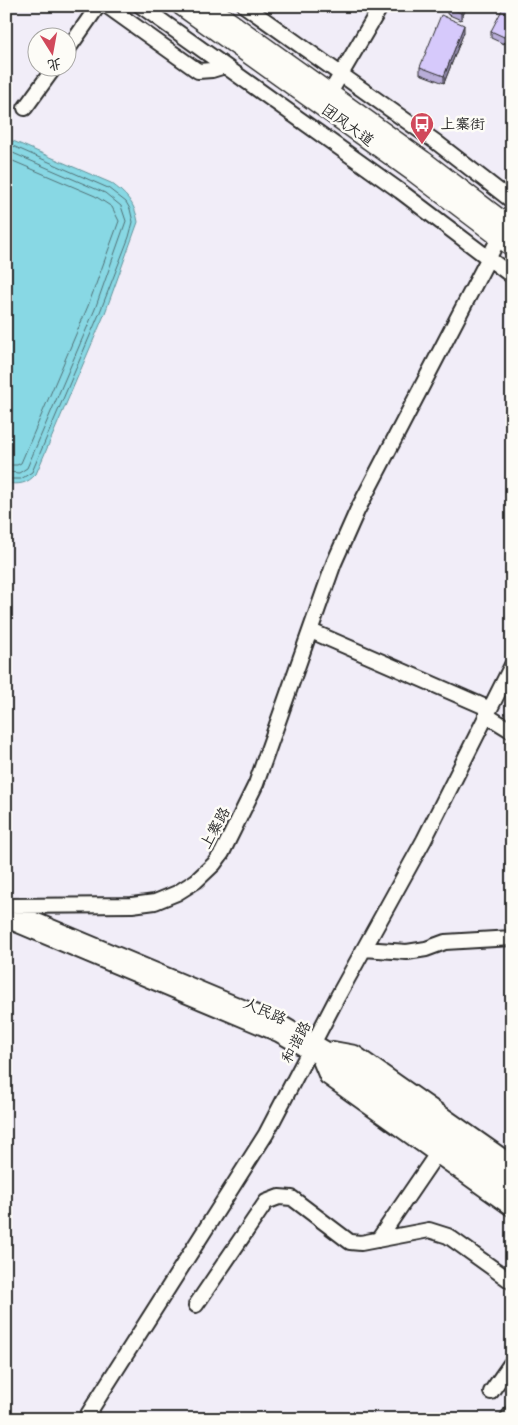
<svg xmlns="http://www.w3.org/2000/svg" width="518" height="1425" viewBox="0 0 518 1425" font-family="'Shantell Sans','LXGW WenKai TC',sans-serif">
	<rect width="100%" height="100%" fill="#f1edf8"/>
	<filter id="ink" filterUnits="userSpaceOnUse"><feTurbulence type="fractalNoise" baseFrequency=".02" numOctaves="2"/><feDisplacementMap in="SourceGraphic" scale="10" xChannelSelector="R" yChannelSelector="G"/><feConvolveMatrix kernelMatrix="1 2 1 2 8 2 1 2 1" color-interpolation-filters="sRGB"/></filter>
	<g filter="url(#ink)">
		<path fill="#88d8e4" stroke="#63939a" d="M6,138L111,183C126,194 135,203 138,222L105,313L36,474C27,484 19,485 6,483Z"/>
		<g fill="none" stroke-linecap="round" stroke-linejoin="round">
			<path stroke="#507075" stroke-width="1" d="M6,143L108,188L126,202L130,209L133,222L129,237L100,312L32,472L21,479H6
				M6,150L105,193L121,206L126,221L95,309L27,468L19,473L6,472
				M6,158L95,196L112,207L119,221L88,306L21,463L17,465H6"/>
			<g stroke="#2b2b2b" stroke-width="18">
				<path id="minor" d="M107,6L198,71L212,70L225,66
					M141,6L400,191L512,276
					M245,6L436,142L512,201
					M68,49L98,6
					M330,93L381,6
					M25,108L54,68
					M311,631L490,709
					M486,715L512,731
					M6,906L132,905L155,902L177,893L196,881L214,864L222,853L256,784L334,563L357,511L512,213
					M6,908L283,1024L343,1059L512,1179
					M6,920L278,1034L337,1068L512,1193
					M364,949L407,952L426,949L445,942L512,938
					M333,1049L355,1053L512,1163
					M319,1058L327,1077L512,1209
					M378,1240L436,1155
					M196,1305L266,1202L279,1197L292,1198L350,1242L361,1243L429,1230L448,1236L512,1282
					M491,1392L512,1362
					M85,1419L266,1134L338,996L424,840L512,665
					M507,1419L512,1412"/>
			</g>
			<g stroke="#2b2b2b" stroke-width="21">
				<path id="major" d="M181,6L413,172L512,247
					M208,6L423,160L512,228"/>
			</g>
			<use href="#minor" stroke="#fdfcf7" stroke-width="14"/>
			<use href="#major" stroke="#fdfcf7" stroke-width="18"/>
		</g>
		<path fill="#b8add8" stroke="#2b2b2b" d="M447,6H467L461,20L447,14Z
			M512,6V29L504,44L491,38V31Z
			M464,32L444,83L420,74V67Z"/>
		<path fill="#968db0" stroke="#2b2b2b" d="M464,6H467L461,20V13Z
			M512,22V29L504,44V37Z
			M464,25V32L444,83V76Z"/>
		<path fill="#d6c9fb" stroke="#2b2b2b" d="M447,6H464L461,13L447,7Z
			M504,6H512V22L504,37L491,31Z
			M441,15L464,25L444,76L420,67Z"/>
	</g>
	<defs>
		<g id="bus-pin" transform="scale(1.25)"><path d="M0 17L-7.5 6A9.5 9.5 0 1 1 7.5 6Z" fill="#d1495b" stroke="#fdfcf7"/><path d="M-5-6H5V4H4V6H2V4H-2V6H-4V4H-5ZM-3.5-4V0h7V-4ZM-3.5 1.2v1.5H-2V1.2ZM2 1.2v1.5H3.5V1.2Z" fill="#fff"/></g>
	</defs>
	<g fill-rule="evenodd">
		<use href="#bus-pin" x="422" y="124"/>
	</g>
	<g text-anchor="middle" stroke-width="5" stroke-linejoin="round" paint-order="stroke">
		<g font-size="15" fill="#2b2b2b" stroke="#fdfcf7" text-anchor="start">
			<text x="440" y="129">上寨街</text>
		</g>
		<g font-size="15" fill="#2b2b2b" stroke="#fdfcf7">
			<text transform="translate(348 125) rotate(36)" y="5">团风大道</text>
			<text transform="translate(215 828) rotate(-61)" y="5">上寨路</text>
			<text transform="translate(265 1011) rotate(24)" y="5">人民路</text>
			<text transform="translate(296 1042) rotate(-62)" y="5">和谐路</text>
		</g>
	</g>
	<rect width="518" height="1425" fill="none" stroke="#fdfcf7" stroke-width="25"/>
	<rect x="12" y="12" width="493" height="1400" fill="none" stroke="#2b2b2b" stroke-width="2" filter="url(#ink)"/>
	<g transform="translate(52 52) rotate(169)"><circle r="24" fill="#fdfcf7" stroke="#a9a8a5"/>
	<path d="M0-4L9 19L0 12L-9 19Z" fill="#d1495b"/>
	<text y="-8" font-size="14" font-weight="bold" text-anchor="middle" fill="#2b2b2b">北</text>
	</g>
</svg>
